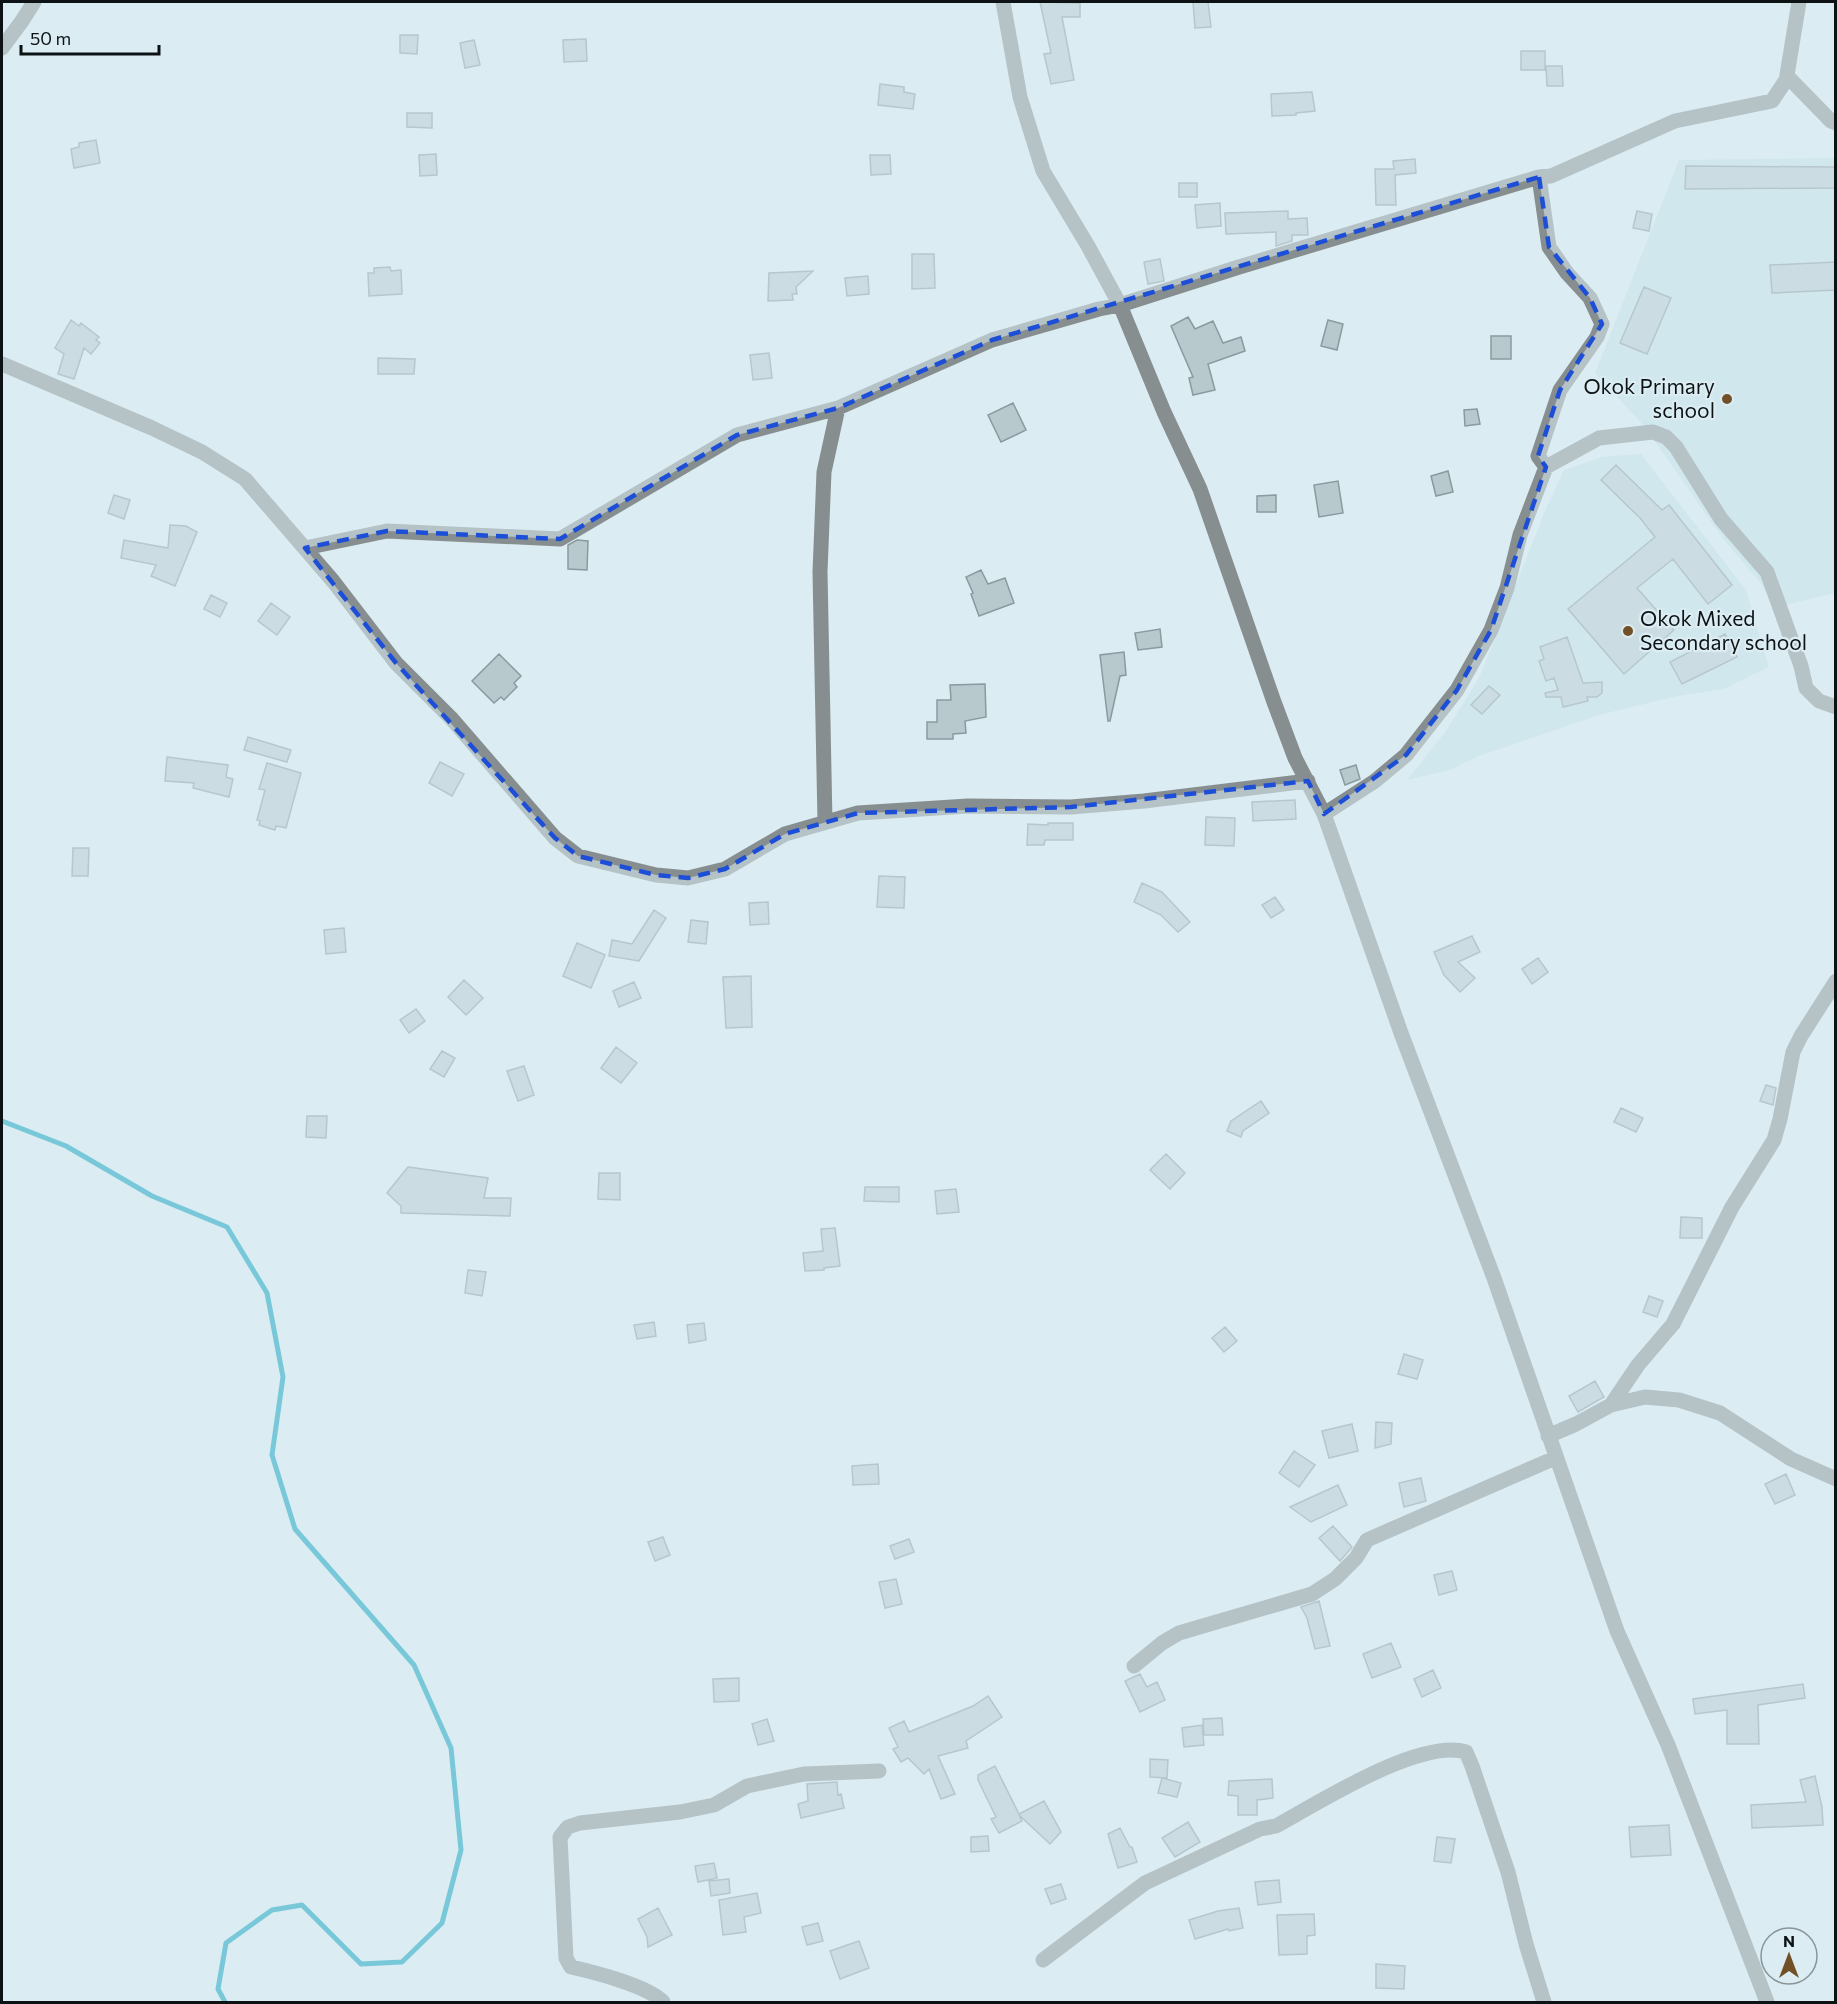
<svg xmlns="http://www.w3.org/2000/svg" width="1837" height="2004" viewBox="0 0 1837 2004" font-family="Commissioner,sans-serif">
	<rect width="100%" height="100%" fill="#dbecf2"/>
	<path fill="#c6e0e9" d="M1835,158V593L1774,608L1762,585L1724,540L1644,426L1595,373L1679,160Z
		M1641,454L1746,590L1769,667L1724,689L1678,696L1599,715L1479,756L1450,770L1407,780L1446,731L1480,676L1545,511L1564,470L1602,457Z"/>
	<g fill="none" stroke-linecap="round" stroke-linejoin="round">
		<path stroke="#029cbb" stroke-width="5" d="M2,1121L66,1146L152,1196L227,1227L267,1293L283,1377L272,1455L295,1529L414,1665L451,1748L461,1850L442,1923L402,1962L361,1964L302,1905L272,1910L226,1943L218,1989L225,2002"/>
	</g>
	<path fill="#b8c9ce" stroke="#8a9a9f" stroke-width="1.5" d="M1040,2L1080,3V17H1062L1074,80L1051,84L1044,54L1051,53Z
		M1193,2H1208L1211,27L1195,28Z
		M400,35H418L417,54L400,53Z
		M586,39L587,61L564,62L563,40Z
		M474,40L480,65L465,68L460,43Z
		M1521,51H1545V70H1521Z
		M1546,66H1562L1563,86H1547Z
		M880,84L904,87V92L915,94L913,109L878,105Z
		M1312,92L1315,111L1296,113V115L1272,116L1271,94Z
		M407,113H432V128L407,127Z
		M96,140L100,163L74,168L71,149L79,147V143Z
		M436,154L437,175L420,176L419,155Z
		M870,155H890L891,174L871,175Z
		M1415,159L1416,173L1395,175L1396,205H1376L1375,169H1394L1393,161Z
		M1686,166L1836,167V188L1685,189Z
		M1179,183H1197V197H1179Z
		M1220,203L1221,226L1197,228L1195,205Z
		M1288,211V219L1307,218L1308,235H1292V241L1276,246V232L1226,234L1225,213Z
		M1637,211L1652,214L1649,231L1633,228Z
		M912,254H934L935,288L912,289Z
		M1160,259L1164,281L1148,284L1144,262Z
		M1836,262V290L1772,293L1770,265Z
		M390,267L391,271L401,270L402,294L369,296L368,273H374V268Z
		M813,271L796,287L797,294H792L793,300L768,301L769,273Z
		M868,276L869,294L847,296L845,278Z
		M1644,287L1671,298L1647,354L1620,343Z
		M1188,317L1195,329L1213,321L1223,343L1241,337L1245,351L1208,364L1215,390L1193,395L1189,378L1193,377L1171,326Z
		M71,320L79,326L81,323L99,337L96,340L100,343L91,354L84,348L74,379L58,374L64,354L55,348Z
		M1328,320L1343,324L1337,350L1321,346Z
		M1491,336H1511V359H1491Z
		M769,353L772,378L753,380L750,355Z
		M378,358L415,359L414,374H378Z
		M1013,403L1026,430L1001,442L988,415Z
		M1477,409L1480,424L1465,426L1464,410Z
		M1616,465L1662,510L1669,505L1732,585L1708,604L1673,559L1637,588L1674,630L1624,674L1568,609L1655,537L1640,518L1601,480Z
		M1448,471L1453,492L1436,496L1431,476Z
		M1338,481L1343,513L1319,517L1314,485Z
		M114,495L130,500L124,519L108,513Z
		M1276,495V512H1257V496Z
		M170,525L186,526L197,532L175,586L151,576L156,565L121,558L124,540L168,548Z
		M577,540L588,541L587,570L568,569V545Z
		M981,570L988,584L1005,578L1014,603L979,616L971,594L973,593L966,577Z
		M211,595L227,603L220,617L204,609Z
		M271,603L290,617L277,635L258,621Z
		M1160,629L1162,647L1138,650L1135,633Z
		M1725,634L1737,657L1682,684L1670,662Z
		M1567,637L1583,683L1602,682V693L1597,697H1587L1588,701L1563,707L1561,697H1546L1545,693L1558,690L1554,678L1546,681L1539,661L1544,659L1540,647Z
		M1124,652L1126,675L1120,676L1110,721H1108L1100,655Z
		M499,654L521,676L514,683L517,687L504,700L501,697L494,703L472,681Z
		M985,684L986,717L965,721L966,733L953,734V739H927V722H937V700H951L950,685Z
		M1489,686L1500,695L1482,714L1471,705Z
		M248,737L291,750L287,762L244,750Z
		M167,757L228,765L226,777L233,779L229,797L193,788L194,783L165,781Z
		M440,762L464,774L452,796L429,783Z
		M267,763L301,773L286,828L276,826L275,830L259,825L260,821L257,820L265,790L259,789Z
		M1356,765L1360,779L1345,785L1340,770Z
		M1295,800L1296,819L1253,821L1252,802Z
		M1206,817L1235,818L1234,846L1205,845Z
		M1048,823H1073V840H1045L1044,845H1027L1028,824L1048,825Z
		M73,848H89L88,876H72Z
		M879,876L905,877L904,908L877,907Z
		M1142,883L1162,892L1190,922L1178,932L1161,915L1134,902Z
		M1275,897L1284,910L1271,918L1262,905Z
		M768,902L769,924L750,925L749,903Z
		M654,910L666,918L639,961L609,956L612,940L632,944Z
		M691,920L708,922L706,944L688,942Z
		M344,928L346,952L326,954L324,930Z
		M1472,936L1480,952L1458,962L1475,978L1460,992L1444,975L1434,952Z
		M577,943L605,955L591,988L563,976Z
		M1538,958L1548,972L1532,984L1522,969Z
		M751,976L752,1027L726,1028L723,977Z
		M464,980L483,998L466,1015L448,997Z
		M634,982L641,998L619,1007L613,991Z
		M416,1009L425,1021L409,1033L400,1020Z
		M616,1047L637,1063L621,1083L601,1068Z
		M442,1051L455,1058L444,1077L430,1069Z
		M524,1066L534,1095L518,1101L507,1071Z
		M1766,1085L1776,1088L1773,1105L1760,1101Z
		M1261,1101L1269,1113L1243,1131L1241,1137L1227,1131L1231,1121Z
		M1621,1108L1643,1118L1636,1132L1614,1122Z
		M307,1116H327L326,1138L306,1137Z
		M1166,1154L1185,1173L1170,1189L1150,1170Z
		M408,1167L488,1178L484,1198H511L510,1216L401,1213V1206L387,1193Z
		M599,1173H620V1200L598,1199Z
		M865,1187H899V1202L864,1201Z
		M956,1189L959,1212L937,1214L935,1191Z
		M1681,1217L1702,1218V1238H1680Z
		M835,1228L840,1266L824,1268V1270L805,1271L803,1253L823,1251L821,1229Z
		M468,1270L486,1272L482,1296L465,1293Z
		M1649,1296L1663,1301L1657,1317L1643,1312Z
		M654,1322L656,1336L637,1339L634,1325Z
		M704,1323L706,1340L689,1343L687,1325Z
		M1225,1327L1237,1341L1224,1352L1212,1338Z
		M1404,1354L1423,1360L1417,1379L1398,1374Z
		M1595,1381L1604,1397L1578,1412L1569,1396Z
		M1376,1422L1392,1423L1391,1444L1375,1448Z
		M1352,1424L1358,1451L1329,1458L1322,1431Z
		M1294,1451L1315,1465L1299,1487L1279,1473Z
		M878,1464L879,1484L853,1485L852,1466Z
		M1786,1474L1795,1495L1775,1504L1765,1484Z
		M1421,1478L1426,1501L1404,1507L1399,1483Z
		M1338,1485L1347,1505L1311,1522L1290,1507Z
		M1333,1526L1352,1547L1340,1561L1319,1538Z
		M663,1537L670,1555L655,1561L648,1542Z
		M909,1539L914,1552L895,1559L890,1546Z
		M1452,1571L1457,1590L1439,1595L1434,1575Z
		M896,1579L902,1604L885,1608L879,1582Z
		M1319,1601L1330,1646L1315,1649L1307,1618L1301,1607Z
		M1391,1643L1401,1667L1372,1678L1363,1654Z
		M1433,1670L1441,1688L1422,1697L1414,1679Z
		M1140,1674L1147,1687L1157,1682L1165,1700L1140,1712L1125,1681Z
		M739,1678V1701L714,1702L713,1679Z
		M1803,1684L1805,1698L1758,1705L1759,1744H1727V1710L1695,1714L1693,1699Z
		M988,1696L1002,1717L966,1741L968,1748L938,1756L955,1794L941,1799L929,1769L924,1774L908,1758L901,1762L893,1749L898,1747L889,1728L904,1721L909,1732L973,1706Z
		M1222,1718L1223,1735H1204L1203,1719Z
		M767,1719L774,1741L758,1745L752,1724Z
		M1202,1725L1204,1745L1184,1747L1182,1728Z
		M1150,1759L1168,1760L1167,1778L1150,1777Z
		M995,1766L1019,1814L1044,1801L1061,1832L1050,1844L1019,1815L1022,1821L999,1833L991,1819L996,1817L978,1780V1775Z
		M1815,1776L1822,1807L1823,1825L1752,1828L1751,1805L1806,1802L1800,1780Z
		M1162,1778L1181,1783L1177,1797L1158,1793Z
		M1272,1779L1273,1798L1257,1800V1815H1238V1796L1228,1795L1229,1781Z
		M837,1782L838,1795L841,1794L844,1808L801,1818L798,1804L808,1801L807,1784Z
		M1188,1822L1200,1842L1175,1857L1162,1838Z
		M1669,1825L1671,1855L1631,1857L1629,1827Z
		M1120,1828L1130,1847H1132L1137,1862L1118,1868L1108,1834Z
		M988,1836L989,1851L971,1852V1837Z
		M1437,1837L1455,1839L1451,1863L1434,1861Z
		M714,1863L717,1878L698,1882L695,1866Z
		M729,1879L730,1893L711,1896L709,1881Z
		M1279,1880L1281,1902L1258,1905L1255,1882Z
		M1061,1884L1066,1899L1051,1904L1045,1889Z
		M757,1893L761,1913L744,1917L746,1932L723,1935L719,1900Z
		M658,1908L672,1935L648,1947L647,1937L638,1919Z
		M1239,1908L1243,1928L1229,1931L1228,1929L1195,1939L1189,1920L1218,1911Z
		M1314,1914L1315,1935L1307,1936V1954L1279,1955L1277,1915Z
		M818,1923L823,1941L807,1945L802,1927Z
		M859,1941L869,1968L840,1979L830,1951Z
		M1376,1964L1405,1966L1404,1989L1376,1988Z"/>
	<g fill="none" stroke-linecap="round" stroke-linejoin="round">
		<path stroke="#878e90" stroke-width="15" d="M1003,2L1020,97L1043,171L1088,246L1120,305L1164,412L1200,489L1274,702L1295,758L1324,814L1401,1033L1494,1278L1617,1631L1668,1745L1767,2002
			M2,48L22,21L34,2
			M1788,77L1831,121L1836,123
			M2,364L152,428L202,452L245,479L333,581L396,663L451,718L555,838L578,856L656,875L688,878L725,869L785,834L858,813L968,806L1071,807L1144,801L1308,781
			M1546,467L1599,438L1653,432L1666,437L1676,447L1721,519L1767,572L1801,666L1806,688L1819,701L1836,707
			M305,548L387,531L560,539L737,435L838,408L992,340L1099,309L1120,305L1239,267L1539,177L1551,176L1675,121L1772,101L1788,77L1787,75L1799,2
			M1324,814L1375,781L1406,755L1457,690L1491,630L1507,588L1520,535L1546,467L1538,456L1560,390L1597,337L1602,324L1590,298L1567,273L1549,247L1539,177
			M825,822L820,572L824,472L838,408
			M1611,1405L1638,1365L1673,1324L1732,1207L1774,1140L1780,1119L1793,1052L1801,1036L1836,981
			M1548,1436L1576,1424L1611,1405L1645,1397L1679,1400L1720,1413L1791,1459L1836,1479
			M1134,1666L1162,1643L1179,1633L1312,1594L1335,1579L1356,1558L1367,1540L1555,1458
			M1043,1960L1145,1883L1260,1829L1276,1826C1318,1803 1420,1738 1466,1752L1472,1766L1508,1872L1526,1944L1544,2002
			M663,2002C648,1986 594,1972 571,1967L566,1958L560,1837L568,1827L580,1823L680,1812L714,1805L747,1786L804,1774L879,1771"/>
	</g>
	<path d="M0 0H1837V2004H0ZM1539,177L1549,247L1590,298L1602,324L1560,390L1538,456L1546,467L1491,630L1457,690L1406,755L1324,814L1308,781L1071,807L858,813L785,834L725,869L688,878L656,875L578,856L555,838L396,663L305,548L387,531L560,539L737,435L838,408L992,340Z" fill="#dbecf2" fill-opacity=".55" fill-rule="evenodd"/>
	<path fill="none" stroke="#1d4ed8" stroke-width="4.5" stroke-dasharray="12 8" stroke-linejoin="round" d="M1539,177L1549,247L1590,298L1602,324L1560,390L1538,456L1546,467L1491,630L1457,690L1406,755L1324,814L1308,781L1071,807L858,813L785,834L725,869L688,878L656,875L578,856L555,838L396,663L305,548L387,531L560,539L737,435L838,408L992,340Z"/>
	<g fill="#715027" stroke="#dbecf2" stroke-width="2">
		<circle cx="1727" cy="399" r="6"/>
		<circle cx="1628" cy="631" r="6"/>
	</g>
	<g text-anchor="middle" stroke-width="4.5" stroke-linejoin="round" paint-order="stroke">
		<g font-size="21" fill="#0d1315" stroke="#dbecf2" text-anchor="end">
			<text x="1715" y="394">Okok Primary<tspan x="1715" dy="24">school</tspan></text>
			<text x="1640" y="626" text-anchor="start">Okok Mixed<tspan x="1640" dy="24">Secondary school</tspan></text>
		</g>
	</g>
	<rect width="1837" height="2004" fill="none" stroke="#0d1315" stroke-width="6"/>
	<g transform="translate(1789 1956)"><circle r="28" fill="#dbecf2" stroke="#89959a" stroke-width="1.5"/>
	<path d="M0-4.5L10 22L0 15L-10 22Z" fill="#715027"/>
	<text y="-9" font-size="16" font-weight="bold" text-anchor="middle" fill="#0d1315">N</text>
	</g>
	<path d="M21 45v9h138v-9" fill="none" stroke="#0d1315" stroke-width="3"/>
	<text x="30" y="45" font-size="18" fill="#0d1315" stroke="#dbecf2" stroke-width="4.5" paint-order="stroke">50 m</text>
</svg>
